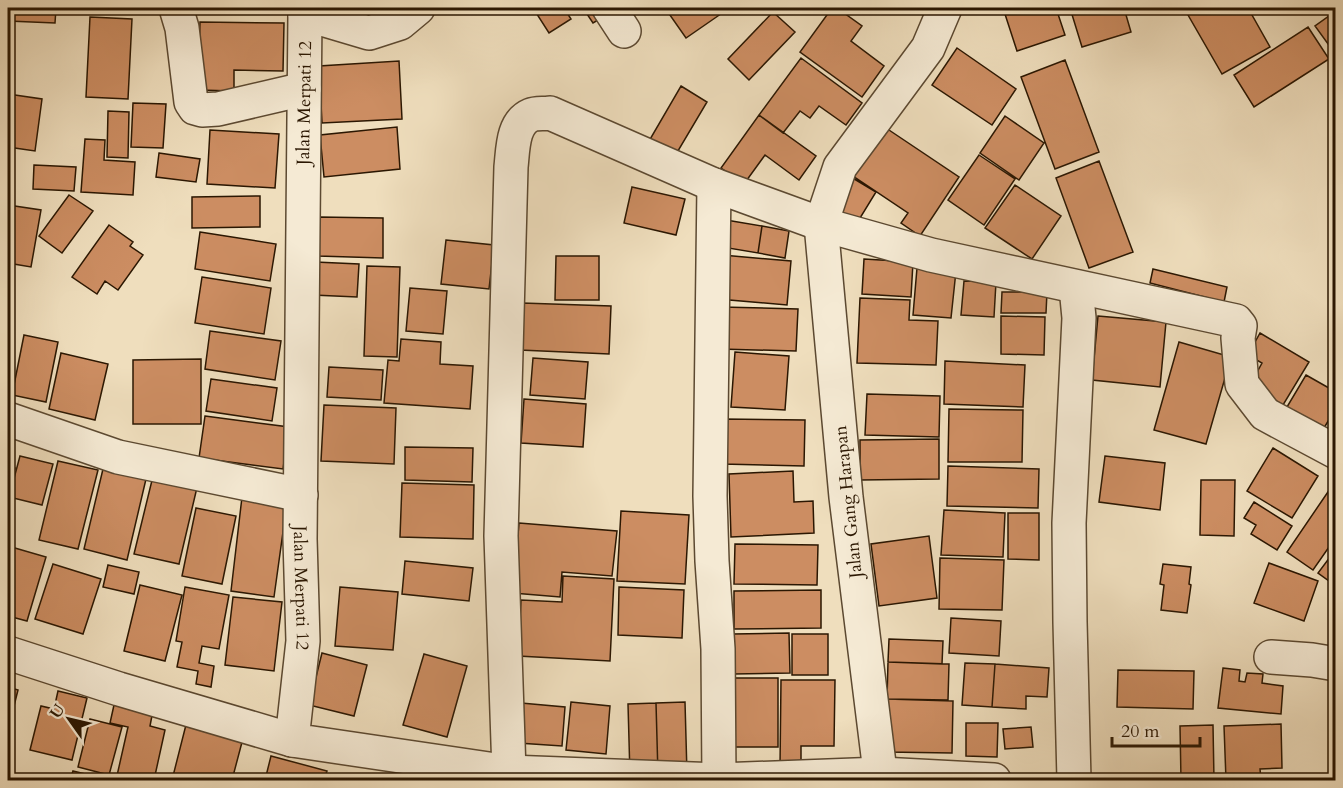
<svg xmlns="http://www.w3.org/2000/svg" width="1343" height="788" viewBox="0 0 1343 788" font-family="Cardo,serif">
	<rect width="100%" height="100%" fill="#efdebd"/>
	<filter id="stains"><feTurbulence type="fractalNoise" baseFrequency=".00333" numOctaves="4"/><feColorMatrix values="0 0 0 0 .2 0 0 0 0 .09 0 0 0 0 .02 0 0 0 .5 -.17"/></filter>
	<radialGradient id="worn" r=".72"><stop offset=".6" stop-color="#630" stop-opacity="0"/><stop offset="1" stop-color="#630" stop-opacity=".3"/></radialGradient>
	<path fill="#cc8d62" stroke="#2b1702" stroke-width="1.5" d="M8,8H56L55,23L8,21Z
		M533,8H564L571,19L549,33Z
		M583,8H607L610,13L593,23Z
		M665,8H727L728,9L686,38Z
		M832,8H837L862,26L851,41L884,66L862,97L800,52Z
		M1003,8H1056L1065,35L1017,51Z
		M1070,8H1124L1131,32L1082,47Z
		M1184,8H1248L1270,47L1222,74Z
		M1336,11V55L1315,26Z
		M773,12L795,32L749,80L728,59Z
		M90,17L132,19L128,99L86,97Z
		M200,22L284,23L283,71L234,70V91L198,90Z
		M1308,27L1329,59L1254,107L1234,75Z
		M957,48L1016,89L992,125L932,85Z
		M801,58L862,103L846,125L819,106L810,118L800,111L783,133L759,115Z
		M1065,60L1099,152L1055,169L1021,77Z
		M399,61L402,119L322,123L319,66Z
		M681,86L707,102L675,156L649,141Z
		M8,94L42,99L35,151L8,147Z
		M133,103L166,104L163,148L131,147Z
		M108,111L129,112L128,158L107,157Z
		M759,115L816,156L799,180L765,155L744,184L721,168Z
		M1005,116L1044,143L1019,180L980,153Z
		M883,126L959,177L920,236L901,223L908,213L850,174Z
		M397,127L400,169L324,177L320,135Z
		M210,130L279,134L275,188L207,184Z
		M85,139L105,140L104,160L135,162L133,195L81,192Z
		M159,153L200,159L196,182L156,177Z
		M979,155L1015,179L984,225L948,200Z
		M1099,161L1133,252L1089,268L1056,178Z
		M34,165L76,167L74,191L33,189Z
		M851,177L876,192L857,223L833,208Z
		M1015,185L1061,216L1032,259L985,228Z
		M632,187L685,199L676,235L624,223Z
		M69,195L93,211L62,253L39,236Z
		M260,196V227L192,228V197Z
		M8,205L41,210L31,267L8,263Z
		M319,217L383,218V258L318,256Z
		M726,220L762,226L758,253L722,247Z
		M109,225L133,242L130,246L143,255L118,290L105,281L97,294L72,277Z
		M762,226L789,231L785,258L758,253Z
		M200,232L276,244L270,281L195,269Z
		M446,240L494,245L489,289L441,284Z
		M722,255L791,261L787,305L718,299Z
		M556,256H599V300H555Z
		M864,259L913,262L911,297L862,294Z
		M315,262L359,264L357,297L313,295Z
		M367,266L400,267L397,357L364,356Z
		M917,268L956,271L951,318L913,315Z
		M1153,269L1227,287L1224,302L1150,283Z
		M202,277L271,288L264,334L195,323Z
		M964,281L996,282L994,317L961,315Z
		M410,288L447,291L443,334L406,331Z
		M1002,292H1047L1046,313H1001Z
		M860,298L910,300L909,320L938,321L936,365L857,363Z
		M522,303L611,306L609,354L520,350Z
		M721,307L798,309L796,351L720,349Z
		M1001,316L1045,317L1044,355L1001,354Z
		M1098,316L1166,322L1160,387L1092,380Z
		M210,331L281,341L275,380L205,369Z
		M1260,333L1309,362L1283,405L1250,385L1262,363L1248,355Z
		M24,335L58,342L46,402L12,395Z
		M401,339L441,342L440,364L473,366L470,409L384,403L388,360L399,361Z
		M1179,342L1231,357L1206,444L1154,430Z
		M735,352L789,356L785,410L731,407Z
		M61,353L108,364L95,420L49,409Z
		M533,358L588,362L585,399L530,395Z
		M201,359V424H133V360Z
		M945,361L1025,365L1023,407L944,404Z
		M329,367L383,370L381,400L327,397Z
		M1306,375L1336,392V408L1318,438L1281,417Z
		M211,379L277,388L272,421L206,411Z
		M867,394L940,396L939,437L865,435Z
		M524,399L586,404L583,447L521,443Z
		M324,405L396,408L394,464L321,461Z
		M949,409L1023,410L1022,462H948Z
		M205,416L289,427L283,469L199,458Z
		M723,419L805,420L804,466L722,464Z
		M939,439V479L860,480V440Z
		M405,447L473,448L472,482L405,480Z
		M1273,448L1318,476L1292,518L1247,491Z
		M20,456L53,464L42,505L9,497Z
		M1105,456L1165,463L1160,510L1099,502Z
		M58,461L98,470L78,549L39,540Z
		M8,466L15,468L8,490Z
		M948,466L1039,469L1038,508L947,506Z
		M155,468L199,479L179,564L134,554Z
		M103,469L146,479L127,560L84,549Z
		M793,471L794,502L813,501L814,533L731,537L729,474Z
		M1201,480H1235L1234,536L1200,535Z
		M402,483L474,485L473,539L400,537Z
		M1332,486L1336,488V537L1313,570L1287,552Z
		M242,497L287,503L274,597L231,591Z
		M1254,502L1292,526L1277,550L1251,534L1256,525L1244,518Z
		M196,508L236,516L222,584L182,576Z
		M944,510L1005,513L1003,557L941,555Z
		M621,511L689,515L685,584L617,581Z
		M1008,513H1039V560L1008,559Z
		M519,523L617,531L612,576L562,572L560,597L513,593Z
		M929,536L937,598L879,606L871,544Z
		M735,544L818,545L817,585L734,584Z
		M8,546L46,557L27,621L8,616Z
		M1336,549V586L1318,573Z
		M940,558L1004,560L1002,610L939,609Z
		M405,561L473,568L469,601L402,594Z
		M1269,563L1318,581L1304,621L1254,603Z
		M53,564L101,579L83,634L35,619Z
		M1163,564L1191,567L1189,584L1191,585L1187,613L1161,610L1164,585L1160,584Z
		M108,565L139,572L134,594L103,587Z
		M563,576L614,579L610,661L518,656L521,600L562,602Z
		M140,585L182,595L165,661L124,651Z
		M185,587L229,595L219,649L202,646L199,663L214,666L211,687L196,684L198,671L177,667L182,642L176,641Z
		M340,587L398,592L393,650L335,646Z
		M619,587L684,590L682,638L618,635Z
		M821,590V628L734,629V591Z
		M233,597L282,602L274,671L225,665Z
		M951,618L1001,621L999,656L949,653Z
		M789,633L790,673L733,674V634Z
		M792,634H828V675H792Z
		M889,639L943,641L942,664L888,662Z
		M322,653L367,665L354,716L309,705Z
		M424,654L467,666L447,737L403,725Z
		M888,662L949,664L948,700L887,699Z
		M965,663L995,664L992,707L962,705Z
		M995,664L1049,668L1047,697L1026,696V709L992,707Z
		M1223,668L1240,670L1239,681L1245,682L1247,673L1263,674L1262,683L1283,686L1281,714L1218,708Z
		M1118,670L1194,671L1193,709L1117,707Z
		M734,678H778V747H734Z
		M781,680H835L834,746H801V767H780Z
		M8,687L18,690L8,730Z
		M58,691L87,698L72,760L30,750L41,706L54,709Z
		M116,696L154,705L150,726L165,730L154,780H116L128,727L110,723Z
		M887,699L953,701L952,753L886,752Z
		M571,702L610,706L606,754L566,750Z
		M685,702L687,774L658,775L656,703Z
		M521,703L565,707L562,746L518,743Z
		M656,703L658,775L630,776L628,704Z
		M189,713L246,727L232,780H172Z
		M90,719L122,727L109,775L78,767Z
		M966,723H998L997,757L966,756Z
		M1281,724L1282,768L1260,769L1261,780H1226L1224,726Z
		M1213,725L1214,780H1181L1180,726Z
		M1031,727L1033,747L1005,749L1003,729Z
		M271,756L327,771L324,780H265Z
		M73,771L110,780H70Z
		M326,775L353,780H325Z"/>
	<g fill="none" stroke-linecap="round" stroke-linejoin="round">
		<g stroke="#5c4931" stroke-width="36">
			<g id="minor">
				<path d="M176,8L182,28L191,102L195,108L202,110L218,109L304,89"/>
				<path id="s1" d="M304,8L305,14L300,539L303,641L292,740L509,772L719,780"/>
				<path d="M609,8L624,31"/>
				<path d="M305,14L369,33L400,23L418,8"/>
				<path d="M714,185L710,496L712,561L718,649L719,780L881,774L994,780"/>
				<path d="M8,419L118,457L301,495"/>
				<path d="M8,653L119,689L292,740"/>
				<path d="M1271,657L1312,660L1336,664"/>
				<path d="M509,772L501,536L511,167C513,150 512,123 531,115C536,113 544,114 550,113L714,185L821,224L931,255L1236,321L1240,326L1238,338L1242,384L1265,414L1336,452"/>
				<path d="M881,780L846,497L821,224L840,167L928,48L945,8"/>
				<path d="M1074,780L1070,622L1069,523L1079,318L1076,287"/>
			</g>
		</g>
		<use href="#minor" stroke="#f5ead4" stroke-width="33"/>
	</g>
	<g text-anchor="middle" stroke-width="4.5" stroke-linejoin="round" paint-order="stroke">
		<g font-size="18" fill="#2b1702" stroke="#f5ead4">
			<text transform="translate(304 103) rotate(-89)" y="6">Jalan Merpati 12</text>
			<text transform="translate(848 502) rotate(-96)" y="6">Jalan Gang Harapan</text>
			<text dy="6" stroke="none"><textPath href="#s1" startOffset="580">Jalan Merpati 12</textPath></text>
		</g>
	</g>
	<rect width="1343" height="788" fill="none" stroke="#efdebd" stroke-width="30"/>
	<rect x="9" y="9" width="1325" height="770" fill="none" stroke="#2b1702" stroke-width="3"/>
	<rect x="15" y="15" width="1313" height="758" fill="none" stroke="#2b1702" stroke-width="1.5"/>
	<g transform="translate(69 719) rotate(304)" stroke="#f5ead4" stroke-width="4.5" paint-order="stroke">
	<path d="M0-4.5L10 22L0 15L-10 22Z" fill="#2b1702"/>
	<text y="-9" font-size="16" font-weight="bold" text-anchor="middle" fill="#2b1702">U</text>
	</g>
	<path d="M1112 737v9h88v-9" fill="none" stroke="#2b1702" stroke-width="3"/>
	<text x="1121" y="737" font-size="18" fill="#2b1702" stroke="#f5ead4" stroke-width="4.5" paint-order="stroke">20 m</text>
	<rect width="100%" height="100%" filter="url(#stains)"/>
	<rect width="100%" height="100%" fill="url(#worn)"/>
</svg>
